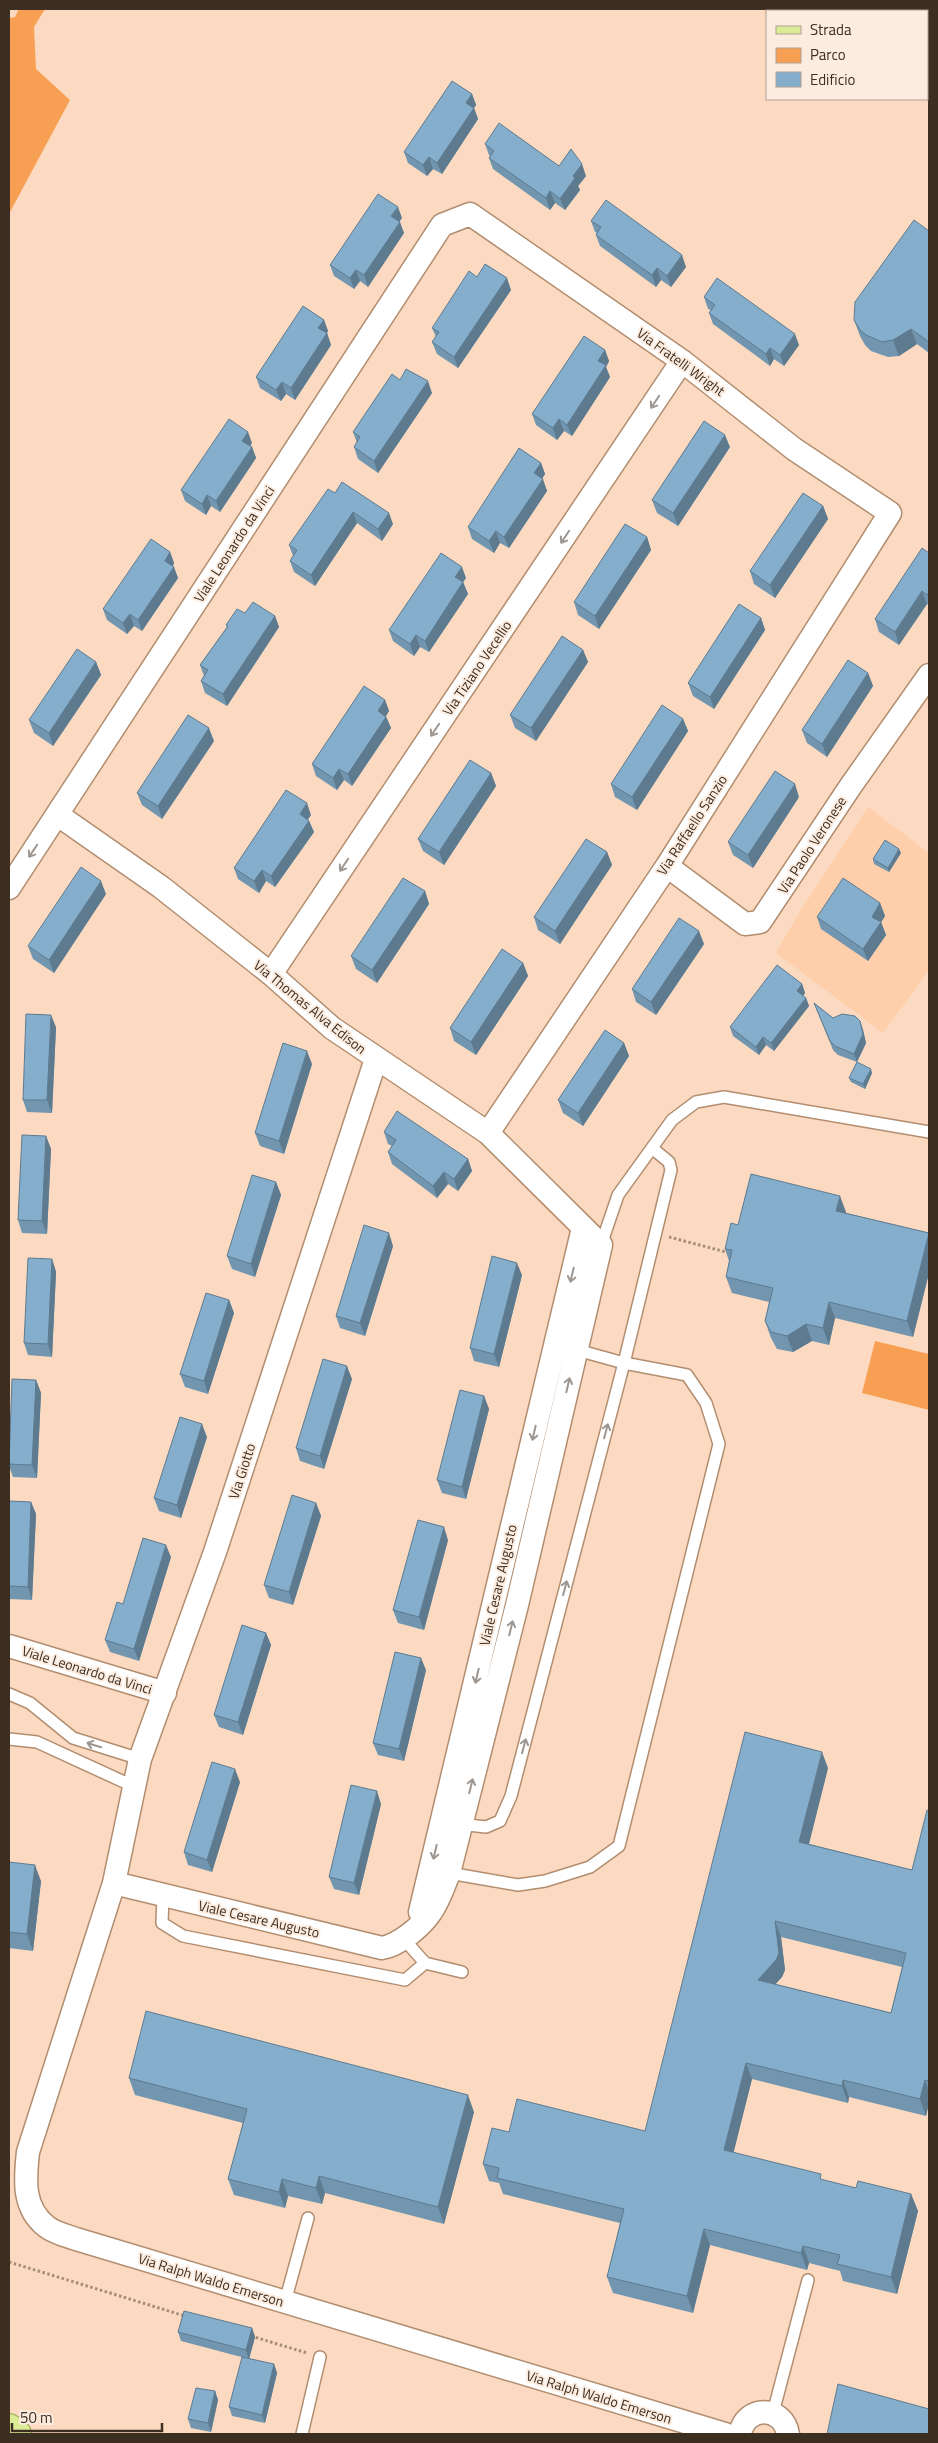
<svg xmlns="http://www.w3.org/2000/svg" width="938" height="2443" viewBox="0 0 938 2443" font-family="'Titillium Web',sans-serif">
	<rect width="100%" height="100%" fill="#fbdac1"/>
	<path fill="#fecfaa" d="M868,807L929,853V970L883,1033L776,953L799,913Z"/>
	<path fill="#f7a054" d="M19,9H45L34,27L36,69L70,100L9,214V18L15,17Z
		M875,1341L929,1354V1410L862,1393Z"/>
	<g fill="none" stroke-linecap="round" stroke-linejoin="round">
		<g stroke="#b28d6f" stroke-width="14">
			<path id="lane" d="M601,1245L618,1195L672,1120L696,1102L724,1097L929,1132
				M9,1694L30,1703L73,1738L140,1759
				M9,1739L37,1742L135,1787
				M459,1824L486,1827L500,1821L511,1796L624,1363L671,1170L669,1162L652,1148
				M449,1873L518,1885L545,1881L590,1867L619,1846L719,1444L706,1403L687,1375L624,1363L577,1350
				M163,1896L162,1923L183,1936L405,1980L425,1963L403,1938
				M425,1963L462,1972
				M285,2302L308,2218
				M773,2413L808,2280
				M302,2434L320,2357"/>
		</g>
		<g stroke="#b28d6f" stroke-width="25">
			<path id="street" d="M58,815L161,887L271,974L332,1028L488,1133L601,1245L517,1605L449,1873C444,1886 439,1901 431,1912C421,1927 399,1945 382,1948L114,1883
				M667,866L745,924L760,922L850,787L929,675
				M9,888L442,225L470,214L682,361L794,449L890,513L667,866L488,1133
				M271,974L682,361
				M376,1059L215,1552L140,1759L114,1883L28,2152C25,2179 22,2208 47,2227C55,2233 67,2236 76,2239L725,2434
				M9,1646L165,1693
				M420,1912L583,1228
				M740,2434C745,2405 783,2405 788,2434"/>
		</g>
		<g stroke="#95a240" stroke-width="30">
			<path id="primary" d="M9,2428L17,2434"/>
		</g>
		<path stroke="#a68d7a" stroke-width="3" stroke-dasharray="2.5 2.5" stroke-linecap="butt" d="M669,1237L726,1252
			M9,2262L185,2316
			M251,2336L307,2353"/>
		<use href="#lane" stroke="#fff" stroke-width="11"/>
		<use href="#street" stroke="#fff" stroke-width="22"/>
		<use href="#primary" stroke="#dcec96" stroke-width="28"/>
	</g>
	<path fill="#7296af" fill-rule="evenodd" d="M472,94L476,105L474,108L478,119L442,174L433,169L427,176L408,163L404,152Z
		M485,144L559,166L586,176L578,186L580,190L565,210L555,203L550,210L493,169L489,158L490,156L489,155Z
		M402,218L399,222L404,233L368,287L360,281L354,289L334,276L330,265Z
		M591,221L686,267L671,287L661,280L656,287L600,246L596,235L597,233L595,232Z
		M929,231V353L917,344L899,356L888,357L871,351L865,345L860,336L854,320Z
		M477,277L511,290L458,368L437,354L432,342L436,337L432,328Z
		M704,297L799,345L784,366L774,359L770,366L713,324L709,313L711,310L708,309Z
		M324,320L328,331L327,333L331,345L295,400L286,394L281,401L260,388L256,377Z
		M605,350L609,361L606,367L610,377L572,436L564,431L557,440L536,425L532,414Z
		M400,380L432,393L378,473L358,459L354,447L357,443L353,432Z
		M252,443L250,446L252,447L256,458L220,512L211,506L206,515L185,501L181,490Z
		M730,447L678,526L657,513L652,500Z
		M541,463L545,474L542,479L547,491L509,548L500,543L494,553L472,539L468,527Z
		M335,493L393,524L382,541L357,523L315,586L294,572L290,561L293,556L289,545Z
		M823,506L828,519L775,598L754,584L750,571Z
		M647,537L651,550L599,629L578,615L574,602Z
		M170,552L174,563L173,566L178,578L142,631L134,626L127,634L107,620L103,609Z
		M929,553V605L927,604L899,645L879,632L875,619Z
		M466,578L463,582L468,594L429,652L420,647L414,656L393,641L389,630Z
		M245,613L275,616L279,627L227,706L205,693L201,681L204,676L200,665L227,627L226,625Z
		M761,618L765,630L714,709L693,696L688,683Z
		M583,650L588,662L536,741L515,728L510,715Z
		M96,662L101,675L53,746L34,733L29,720Z
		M868,673L873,686L827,757L807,743L802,730Z
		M385,700L389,711L386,716L391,728L352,786L344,780L337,790L316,776L312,764Z
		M683,719L688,731L637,810L615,797L611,784Z
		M214,741L162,819L142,805L137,793Z
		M491,773L496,786L444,865L423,851L418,839Z
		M799,797L753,868L733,855L728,842Z
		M311,815L308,819L314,832L275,887L266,881L259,893L238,879L234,868Z
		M607,852L612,865L560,944L538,930L534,917Z
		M901,853L889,872L874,864L873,859Z
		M425,891L429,904L377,983L356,969L351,956Z
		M106,894L54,973L33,959L28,946Z
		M880,903L885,916L881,922L886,935L868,961L821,929L817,917Z
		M704,944L656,1015L636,1002L632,989Z
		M523,963L528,976L476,1055L454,1041L450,1028Z
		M802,984L805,993L803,996L806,998L809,1006L774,1051L766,1045L759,1055L733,1036L730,1027Z
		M814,1003L833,1018L860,1021L863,1030L866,1043L857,1062L838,1055L833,1050Z
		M56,1027L52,1113L27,1112L23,1100Z
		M624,1043L629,1056L583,1126L563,1113L558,1100Z
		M312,1064L284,1154L260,1146L255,1133Z
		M872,1073L865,1089L851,1082L849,1078Z
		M384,1132L468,1159L472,1171L458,1191L448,1184L437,1198L392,1164L388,1152L392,1146L388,1144Z
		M46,1136L51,1149L47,1234L22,1233L18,1220Z
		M276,1182L281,1195L255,1277L232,1269L227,1256Z
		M846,1212V1213L929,1233V1273L913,1337L835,1318L829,1345L812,1341L793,1352L777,1349L771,1338L765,1321L769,1302L732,1293L726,1277L729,1261L725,1249L738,1225Z
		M393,1246L365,1336L340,1328L336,1316Z
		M52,1259L56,1272L52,1357L28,1355L24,1343Z
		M522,1275L499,1367L474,1361L470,1348Z
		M229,1300L234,1313L208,1394L185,1387L180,1374Z
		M352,1379L324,1469L300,1461L296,1448Z
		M36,1380L41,1393L37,1478L13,1477L9,1466V1445Z
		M484,1396L489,1409L466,1499L442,1493L437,1480Z
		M207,1437L181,1518L159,1511L154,1498Z
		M9,1501L31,1502L36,1514L32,1600L9,1599Z
		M316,1503L321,1516L293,1605L269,1598L264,1585Z
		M448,1540L424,1630L398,1623L393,1610Z
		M171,1557L139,1661L110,1652L105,1640L123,1604Z
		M266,1633L271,1645L243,1735L219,1727L214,1715Z
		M426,1670L404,1761L378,1755L373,1743Z
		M828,1768L809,1844L912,1870L929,1811V2103L926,2116L849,2097L848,2103L752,2079L733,2152L823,2180L856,2188L911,2194L918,2211L897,2294L843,2281L840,2271L809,2263L807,2270L710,2245L693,2313L613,2293L607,2277L620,2223L503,2194L499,2183L489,2181L483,2164L509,2132L645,2131ZM781,1937L902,1967L891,2013L775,1984L782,1977L785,1970Z
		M240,1782L212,1872L188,1865L184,1852Z
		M381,1804L359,1895L334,1889L329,1877Z
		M9,1862L41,1881L33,1951L9,1948Z
		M129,2078L474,2112L444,2224L325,2193L322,2204L288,2196L285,2208L234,2195L228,2179L243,2123L135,2095Z
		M252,2328L255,2337L249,2359L181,2341L178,2332Z
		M274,2364L277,2373L265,2423L232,2416L229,2407Z
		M215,2391L218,2400L211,2432L191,2428L188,2419Z"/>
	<path fill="#5d7a8f" d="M472,94L476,105L474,108L478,119L442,174L437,163L466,103Z
		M429,157L433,169L427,176L423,165Z
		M582,164L586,176L578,186L580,190L565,210L560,199L573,176Z
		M550,191L555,203L550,210L546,198Z
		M398,207L402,218L395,227L391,216Z
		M400,222L404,233L368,287L364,275Z
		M682,255L686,267L671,287L667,276Z
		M657,268L661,280L656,287L652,275Z
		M356,270L360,281L354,289L350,278Z
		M507,278L511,290L458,368L454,357Z
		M324,320L328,331L322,339L318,328Z
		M911,329L917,344L899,356L893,340Z
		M327,333L331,345L295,400L291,388Z
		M795,334L799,345L784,366L780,355Z
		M770,348L774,359L770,366L766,354Z
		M605,350L609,361L606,367L610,377L572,436L567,425L598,361Z
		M428,381L432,393L378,473L374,461Z
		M282,382L286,394L281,401L276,390Z
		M559,419L564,431L557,440L553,428Z
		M248,432L252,443L246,452L242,441Z
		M725,435L730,447L678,526L673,513Z
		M252,447L256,458L220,512L216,501Z
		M541,463L545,474L538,485L534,473Z
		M543,479L547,491L509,548L504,537Z
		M207,495L211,506L206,515L202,504Z
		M823,506L828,519L775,598L770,585Z
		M353,512L357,523L315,586L311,575Z
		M389,513L393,524L382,541L378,529Z
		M496,531L500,543L494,553L489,541Z
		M647,537L651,550L599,629L595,616Z
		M170,552L174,563L169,572L165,561Z
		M174,567L178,578L142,631L138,620Z
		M462,567L466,578L459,588L455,577Z
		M463,582L468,594L429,652L425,641Z
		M922,591L927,604L899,645L895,632Z
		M130,614L134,626L127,634L123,623Z
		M275,616L279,627L227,706L223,694Z
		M761,618L765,630L714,709L710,697Z
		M416,635L420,647L414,656L410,644Z
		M583,650L588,662L536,741L531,728Z
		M96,662L101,675L53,746L49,733Z
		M868,673L873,686L827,757L822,744Z
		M385,700L389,711L382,722L378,711Z
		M386,717L391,728L352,786L348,774Z
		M683,719L688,731L637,810L632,797Z
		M209,728L214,741L162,819L158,806Z
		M339,769L344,780L337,790L333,778Z
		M491,773L496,786L444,865L439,852Z
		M795,784L799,797L753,868L748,855Z
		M307,803L311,815L304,825L300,814Z
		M309,821L314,832L275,887L271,876Z
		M899,849L901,853L889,872L888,868Z
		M607,852L612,865L560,944L555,931Z
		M262,870L266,881L259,893L254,881Z
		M101,881L106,894L54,973L49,960Z
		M425,891L429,904L377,983L372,970Z
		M880,903L885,916L878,927L881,922L886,935L868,961L863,949L872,917Z
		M699,931L704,944L656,1015L651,1002Z
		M523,963L528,976L476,1055L471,1042Z
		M802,984L805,993L800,1000L797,991Z
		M806,998L809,1006L774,1051L771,1043Z
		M51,1015L56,1027L52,1113L47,1100Z
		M860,1021L863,1030L866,1043L857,1062L854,1054Z
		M763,1037L766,1045L759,1055L756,1047Z
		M624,1043L629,1056L583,1126L578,1113Z
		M307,1051L312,1064L284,1154L279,1141Z
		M871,1069L872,1073L865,1089L863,1084Z
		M46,1136L51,1149L47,1234L42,1221Z
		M468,1159L472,1171L458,1191L454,1179Z
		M444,1172L448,1184L437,1198L433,1186Z
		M276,1182L281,1195L255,1277L251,1264Z
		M840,1196L846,1212L842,1228L836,1211Z
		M389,1233L393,1246L365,1336L360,1323Z
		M929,1233V1273L913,1337L907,1321Z
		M52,1259L56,1272L52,1357L48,1344Z
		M517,1263L522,1275L499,1367L494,1354Z
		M229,1300L234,1313L208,1394L204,1381Z
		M829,1302L835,1318L829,1345L823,1328Z
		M806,1324L812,1341L793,1352L787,1336Z
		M347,1366L352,1379L324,1469L320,1456Z
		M36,1380L41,1393L37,1478L32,1465Z
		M484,1396L489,1409L466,1499L462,1487Z
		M202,1424L207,1437L181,1518L177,1505Z
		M31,1502L36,1514L32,1600L28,1587Z
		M316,1503L321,1516L293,1605L289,1592Z
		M444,1527L448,1540L424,1630L419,1617Z
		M166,1545L171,1557L139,1661L134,1649Z
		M266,1633L271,1645L243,1735L238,1722Z
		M421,1658L426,1670L404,1761L399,1749Z
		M822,1752L828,1768L805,1859L799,1842Z
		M235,1769L240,1782L212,1872L207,1860Z
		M377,1791L381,1804L359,1895L354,1883Z
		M35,1865L41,1881L33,1951L27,1934Z
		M775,1921L781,1937L785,1970L782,1977L764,1997L758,1980Z
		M746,2063L752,2079L730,2167L724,2150Z
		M843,2080L849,2097L848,2103L842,2086Z
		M925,2080L929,2092V2103L926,2116L920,2099Z
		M468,2095L474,2112L444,2224L438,2207Z
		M319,2176L325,2193L322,2204L316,2188Z
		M282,2179L288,2196L285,2208L279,2192Z
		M911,2194L918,2211L897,2294L891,2277Z
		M704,2229L710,2245L693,2313L687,2296Z
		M803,2246L809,2263L807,2270L801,2253Z
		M252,2328L255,2337L249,2359L246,2350Z
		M274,2364L277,2373L265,2423L262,2415Z
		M215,2391L218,2400L211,2432L208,2423Z"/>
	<path fill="#85aecc" stroke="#5d7a8f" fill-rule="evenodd" d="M452,81L472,94L466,103L474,108L437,163L429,157L423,165L404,152Z
		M499,123L559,166L571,149L582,164L573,176L575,178L560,199L550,191L546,198L489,158L494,151L485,144Z
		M378,194L398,207L391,216L400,222L364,275L356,270L350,278L330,265Z
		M606,200L682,255L667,276L657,268L652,275L596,235L601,227L591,221Z
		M914,220L929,231V342L911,329L893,340L882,342L866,335L860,330L854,320L855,302Z
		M485,264L507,278L454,357L432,342L439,332L432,328L469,271L477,277Z
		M717,278L795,334L780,355L770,348L766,354L709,313L715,305L704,297Z
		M303,306L324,320L318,328L327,333L291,388L282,382L276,390L256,377Z
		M584,336L605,350L598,361L606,365L567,425L559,419L553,428L532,414Z
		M406,369L428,381L374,461L354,447L360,437L353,432L392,374L400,380Z
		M229,419L248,432L242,441L252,447L216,501L207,495L202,504L181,490Z
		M704,421L725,435L673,513L652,500Z
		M519,448L541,463L534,473L543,479L504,537L496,531L489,541L468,527Z
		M342,482L389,513L378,529L353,512L311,575L290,561L297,550L289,545L328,489L335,493Z
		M803,493L823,506L770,585L750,571Z
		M625,524L647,537L595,616L574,602Z
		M151,539L170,552L165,561L174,567L138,620L130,614L123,623L103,609Z
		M922,548L929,553V592L927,595L922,591L895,632L875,619Z
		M441,553L462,567L455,577L463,582L425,641L416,635L410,644L389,630Z
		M253,602L275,616L223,694L201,681L208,670L200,665L228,626L226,625L237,609L245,613Z
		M739,604L761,618L710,697L688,683Z
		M562,636L583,650L531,728L510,715Z
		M77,649L96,662L49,733L29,720Z
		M848,660L868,673L822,744L802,730Z
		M364,686L385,700L378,711L386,717L348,774L339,769L333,778L312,764Z
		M662,705L683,719L632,797L611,784Z
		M188,715L209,728L158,806L137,793Z
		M470,760L491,773L439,852L418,839Z
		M775,771L795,784L748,855L728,842Z
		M286,790L307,803L300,814L309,821L271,876L262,870L254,881L234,868Z
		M586,839L607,852L555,931L534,917Z
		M885,840L899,849L888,868L873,859Z
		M81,867L101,881L49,960L28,946Z
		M403,878L425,891L372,970L351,956Z
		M843,878L880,903L872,917L881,922L863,949L817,917Z
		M679,918L699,931L651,1002L632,989Z
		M502,949L523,963L471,1042L450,1028Z
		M777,965L802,984L797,991L806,998L771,1043L763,1037L756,1047L730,1027Z
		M814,1003L833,1018L842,1014L855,1016L860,1021L863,1034L854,1054L835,1046L830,1041Z
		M26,1014L51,1015L47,1100H23Z
		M605,1030L624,1043L578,1113L558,1100Z
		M283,1043L307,1051L279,1141L255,1133Z
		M857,1062L871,1069L863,1084L849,1078Z
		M397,1111L468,1159L454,1179L444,1172L433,1186L388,1152L396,1140L384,1132Z
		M22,1135L46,1136L42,1221L18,1220Z
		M751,1174L840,1196L836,1211L929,1233L907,1321L829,1302L823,1328L806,1324L787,1336L771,1332L765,1321L773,1288L726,1277L732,1250L725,1249L731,1223L738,1225Z
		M252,1175L276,1182L251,1264L227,1256Z
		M364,1225L389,1233L360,1323L336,1316Z
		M492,1256L517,1263L494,1354L470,1348Z
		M28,1258L52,1259L48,1344L24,1343Z
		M206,1293L229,1300L204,1381L180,1374Z
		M323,1359L347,1366L320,1456L296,1448Z
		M12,1379L36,1380L32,1465L9,1464Z
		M460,1390L484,1396L462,1487L437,1480Z
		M180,1417L202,1424L177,1505L154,1498Z
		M292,1495L316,1503L289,1592L264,1585Z
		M9,1501L31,1502L28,1587L9,1586Z
		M418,1520L444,1527L419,1617L393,1610Z
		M143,1538L166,1545L134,1649L105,1640L117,1602L123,1604Z
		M242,1625L266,1633L238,1722L214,1715Z
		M395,1652L421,1658L399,1749L373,1743Z
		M745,1732L822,1752L799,1842L912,1870L927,1810L929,1811V2081L925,2080L920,2099L843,2080L842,2086L746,2063L724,2150L821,2174L820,2179L856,2188L858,2181L911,2194L891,2277L837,2264L840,2255L803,2246L801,2253L704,2229L687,2296L607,2277L624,2209L497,2178L499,2168L483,2164L492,2128L509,2132L517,2099L645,2131ZM775,1921L906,1953L891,2013L758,1980L776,1960L779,1953Z
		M212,1762L235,1769L207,1860L184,1852Z
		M351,1785L377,1791L354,1883L329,1877Z
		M9,1862L35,1865L27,1934L9,1932Z
		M146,2011L468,2095L438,2207L319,2176L316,2188L282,2179L279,2192L228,2179L247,2109L129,2078Z
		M184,2311L252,2328L246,2350L178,2332Z
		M242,2357L274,2364L262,2415L229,2407Z
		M838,2384L929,2409V2434H827Z
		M196,2388L215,2391L208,2423L188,2419Z"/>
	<defs><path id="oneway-shaft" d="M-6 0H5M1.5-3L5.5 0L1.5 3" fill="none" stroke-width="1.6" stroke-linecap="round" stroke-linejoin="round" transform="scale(1.25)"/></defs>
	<g stroke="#9e9690">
		<use href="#oneway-shaft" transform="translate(655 402) rotate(124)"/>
		<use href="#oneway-shaft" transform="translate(565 537) rotate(124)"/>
		<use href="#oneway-shaft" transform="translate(435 730) rotate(124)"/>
		<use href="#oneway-shaft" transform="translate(33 851) rotate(124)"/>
		<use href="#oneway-shaft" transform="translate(344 865) rotate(124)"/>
		<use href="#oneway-shaft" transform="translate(572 1275) rotate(103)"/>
		<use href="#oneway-shaft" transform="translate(568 1385) rotate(-77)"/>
		<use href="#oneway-shaft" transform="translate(606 1431) rotate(-75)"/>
		<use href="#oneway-shaft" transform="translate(534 1433) rotate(103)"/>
		<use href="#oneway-shaft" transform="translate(565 1588) rotate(-75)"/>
		<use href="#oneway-shaft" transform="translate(511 1628) rotate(-76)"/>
		<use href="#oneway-shaft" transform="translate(477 1676) rotate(103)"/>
		<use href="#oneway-shaft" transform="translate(94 1745) rotate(-163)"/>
		<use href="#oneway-shaft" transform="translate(524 1746) rotate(-75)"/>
		<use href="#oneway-shaft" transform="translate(471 1786) rotate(-76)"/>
		<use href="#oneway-shaft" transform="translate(435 1852) rotate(103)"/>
	</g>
	<g text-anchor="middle" stroke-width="4" stroke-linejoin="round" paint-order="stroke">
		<g font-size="14" fill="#3d2e22" stroke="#fcebdf">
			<text transform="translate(681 362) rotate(36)" y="5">Via Fratelli Wright</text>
			<text transform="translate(234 544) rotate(-57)" y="5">Viale Leonardo da Vinci</text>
			<text transform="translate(477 668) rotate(-56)" y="5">Via Tiziano Vecellio</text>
			<text transform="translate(692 825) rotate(-57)" y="5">Via Raffaello Sanzio</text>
			<text transform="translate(812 845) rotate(-57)" y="5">Via Paolo Veronese</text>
			<text transform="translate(310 1007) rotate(39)" y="5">Via Thomas Alva Edison</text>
			<text transform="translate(242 1471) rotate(-72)" y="5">Via Giotto</text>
			<text transform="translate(498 1585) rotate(-77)" y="5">Viale Cesare Augusto</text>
			<text transform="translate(87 1670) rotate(17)" y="5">Viale Leonardo da Vinci</text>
			<text transform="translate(259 1919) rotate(13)" y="5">Viale Cesare Augusto</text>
			<text transform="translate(211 2280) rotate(17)" y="5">Via Ralph Waldo Emerson</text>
			<text transform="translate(599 2397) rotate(17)" y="5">Via Ralph Waldo Emerson</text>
		</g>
	</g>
	<rect width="938" height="2443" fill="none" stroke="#3d2e22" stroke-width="20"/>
	<rect x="766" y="10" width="162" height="90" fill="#fcebdf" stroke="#b09f93"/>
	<rect x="776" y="26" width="25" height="8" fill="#dcec96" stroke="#b09f93"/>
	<text x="810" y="35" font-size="15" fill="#3d2e22">Strada</text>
	<rect x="776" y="48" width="25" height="15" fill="#f7a054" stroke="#b09f93"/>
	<text x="810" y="60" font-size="15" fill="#3d2e22">Parco</text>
	<rect x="776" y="72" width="25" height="15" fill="#85aecc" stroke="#b09f93"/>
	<text x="810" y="85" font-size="15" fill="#3d2e22">Edificio</text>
	<path d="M12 2423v8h150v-8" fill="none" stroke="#3d2e22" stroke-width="2.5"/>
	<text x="20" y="2423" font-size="15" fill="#3d2e22" stroke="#fcebdf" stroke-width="4" paint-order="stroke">50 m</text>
</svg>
